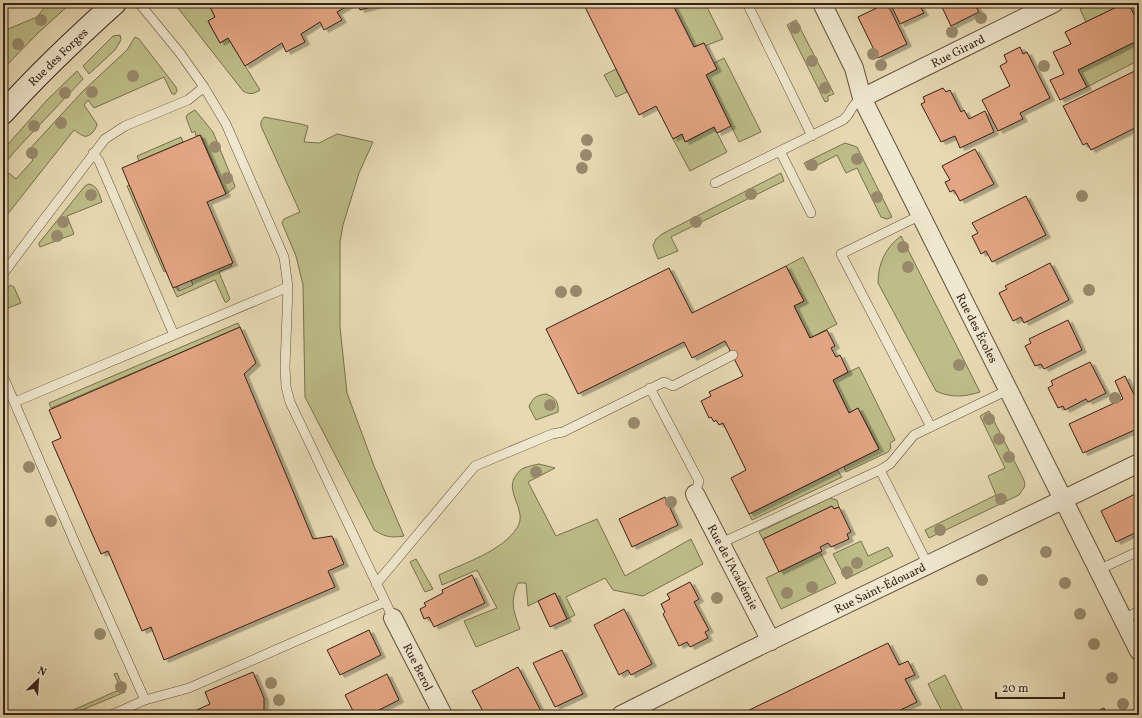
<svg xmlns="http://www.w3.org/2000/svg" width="1142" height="718" viewBox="0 0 1142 718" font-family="Vollkorn,serif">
	<defs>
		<filter id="shadow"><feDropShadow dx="4.5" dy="2.5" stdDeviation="0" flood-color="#0004"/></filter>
	</defs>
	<rect width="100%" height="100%" fill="#e7dab3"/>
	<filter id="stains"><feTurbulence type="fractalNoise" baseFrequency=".005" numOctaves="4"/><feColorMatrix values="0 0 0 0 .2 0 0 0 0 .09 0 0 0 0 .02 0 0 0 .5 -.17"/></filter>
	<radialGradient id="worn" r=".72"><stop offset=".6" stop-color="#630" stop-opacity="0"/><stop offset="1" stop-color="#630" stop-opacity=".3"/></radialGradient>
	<path fill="#bdbd88" stroke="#7a6f50" d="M48,3H71L38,33L3,69V31L37,17Z
		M175,3H212L209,5L215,17L208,21L220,43L228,38L260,90C254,94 250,95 243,91L178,8Z
		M672,3H705L723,39L705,46L704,43L694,47Z
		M1094,3H1125L1086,22L1080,9Z
		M796,20L834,94L828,96V101L825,102L787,25Z
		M120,35L121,40L115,50L89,74L83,66L113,36Z
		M135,37L139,39L176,87L177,91L175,94H172L164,77L94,108L88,100L84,105L97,124C96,128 95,130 92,133C85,140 80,134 74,130L3,220V180L9,173L16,179L33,160L26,153L83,91L127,50Z
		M1139,40V60L1087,87L1078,70Z
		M724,58L761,132L739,142L706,75L717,69L714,63Z
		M616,69L627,92L616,97L604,75Z
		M77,71L83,79L14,152L3,166V150L47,100Z
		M195,110L213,132L235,186L234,188L226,194L201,135L196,136L195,131L192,133L186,117L188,114Z
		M264,117L301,124L308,126L304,142L319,143L337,134L373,142L359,173L343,225L340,242V327L347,393L374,466L404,536C391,538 385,537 374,530L305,397L303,285L296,256L282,223L284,219L300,212L261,126V122Z
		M714,127L727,152L690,171L673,139L682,134L686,142Z
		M181,137L183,142L139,161L137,156Z
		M845,143L857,147L892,217L887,219L881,217L857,168L846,173L837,155L808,170L804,163Z
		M781,173L784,181L671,237L678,251L658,259L653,246L656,239L662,234Z
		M89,184C98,186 99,194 102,202L67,216L74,234L40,247L39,245V243L85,186Z
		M130,185L166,271L164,272L127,186Z
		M901,236L980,392C964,397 951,398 936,391L878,283C878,263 886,247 901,236Z
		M803,257L837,324L810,338L794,306L804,301L786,266Z
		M231,263L232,266L219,272L230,299L227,302H225L215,280L177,297L173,288L177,286L179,291L193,285L191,280Z
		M10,285L14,287L21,303L3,310V295Z
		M238,323L240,327L51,408L49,403Z
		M859,367L895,440L890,443L891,448L888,452L846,472L844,467L879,448L858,408L849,413L833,380Z
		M546,394C555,397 559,402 558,412L536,420L529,407C532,398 537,395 546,394Z
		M989,411L1024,480L1025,486L1019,495L929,538L925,530L996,495L988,476L1005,468L980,416Z
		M539,464L555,468L528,482L556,536L597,519L625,576L691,539L703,564L643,596L613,590L605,578L566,597L575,615L567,619L555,593L528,606L526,583H518C510,602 513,610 520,629L476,647L464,621L497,608L477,570L442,585L439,575C464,563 501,552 517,528C529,510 502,491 517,474C519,471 521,469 524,468C529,466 534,465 539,464Z
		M837,470L842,477L752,520L749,514Z
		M830,498L837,500L839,507L834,509L832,506L763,539L759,532Z
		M861,541L868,556L888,547L893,556L846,579L833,554Z
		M820,552L836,583L781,609L766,578Z
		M416,559L433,589L425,592L410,562Z
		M117,673L125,692L70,715H62L121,689L114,674Z
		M945,675L965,715H944L928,684Z"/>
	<path fill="#e3a583" stroke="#382118" filter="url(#shadow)" d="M212,3H353L337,12L342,20L324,30L320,22L301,34L305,42L286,52L282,43L245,66L228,38L220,43L208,21L215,17L209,5Z
		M358,3H379V5L360,10Z
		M583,3H672L694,47L704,43L717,69L706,75L731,126L717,133L714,127L685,142L682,134L673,139L656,106L639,115Z
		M887,3L907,44L878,58L858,17Z
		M890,3H918L924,13L900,24Z
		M945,3H974L979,12L951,26L941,5Z
		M1125,3H1128L1139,24V40L1078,70L1087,87L1060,100L1050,80L1064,74L1053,52L1071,44L1065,32Z
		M1020,47L1023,54L1027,52L1050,98L1020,113L1023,119L998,131L982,100L1010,86L1000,66L1007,62L1004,55Z
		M1139,69V126L1091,150L1087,143L1083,145L1063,106Z
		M943,88L946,92L950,90L961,112L964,110L969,119L985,111L994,132L960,148L955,136L941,142L921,104L925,102L923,97Z
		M200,135L226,194L207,202L233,263L173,288L122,168Z
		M975,149L994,184L960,201L954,190L950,192L945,182L950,180L942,166Z
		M1026,196L1046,235L992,262L986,251L981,254L972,236L978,233L972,223Z
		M1050,263L1069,300L1024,323L1021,317L1013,321L999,293L1007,289L1005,286Z
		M786,266L804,301L794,306L810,338L827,330L835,346L831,348L836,357L840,355L848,372L833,380L849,413L858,408L879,449L749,514L731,478L746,470L723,423L719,425L716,420L714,422L711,417L709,418L701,401L711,396L709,392L743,376L725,341L692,358L684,342L578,394L546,329L669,268L692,313Z
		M1068,320L1082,350L1044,369L1041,364L1035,366L1025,346L1031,343L1029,339Z
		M240,327L256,363L244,374L313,539L332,536L344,564L328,571L335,587L164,660L151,627L142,631L108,551L101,554L52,442L61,438L49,410Z
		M1090,362L1106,393L1088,402L1086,399L1065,410L1063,406L1058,408L1048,388L1053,385L1051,381Z
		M1125,376L1139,405V420L1134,422L1137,429L1083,453L1069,424L1123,399L1115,381Z
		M1139,492V531L1116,542L1101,511Z
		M665,497L678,525L632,547L619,519Z
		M832,506L834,509L839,507L851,532L847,534L849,539L831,547L828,543L820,547L822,551L779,572L763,539Z
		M472,575L485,603L434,627L429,617L424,619L420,609L426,606L424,603L443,593L442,590Z
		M690,582L699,599L694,602L709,630L705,632L708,638L690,647L687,642L679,646L663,614L665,612L661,604L670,599L667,594Z
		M555,593L567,619L550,627L538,601Z
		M624,609L652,664L631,675L628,670L619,675L594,625Z
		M369,630L381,655L340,675L327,650Z
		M888,643L899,665L908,661L915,675L905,679L917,702L890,715H739Z
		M562,650L583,694L555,707L533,663Z
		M518,667L543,715H485L472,691Z
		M253,672L264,698V715H186L210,704L205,692Z
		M387,674L399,700L369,715H355L345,695Z
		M1104,708L1107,715H1089Z"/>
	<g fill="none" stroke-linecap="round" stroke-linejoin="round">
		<g stroke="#644f3f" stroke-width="10">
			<path id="lane" d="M139,3L180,53L204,87L226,124L284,257L288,287L285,367L286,387L290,402L393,618
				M747,3L812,136
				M780,151L811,213
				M93,153L99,161L174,335
				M715,183L843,120C853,112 849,106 862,98
				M921,215L841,254L931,427
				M3,274L32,235L105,139L125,126L188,100L204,87
				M3,376L75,543L145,700
				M650,388L699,481L695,494
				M15,402L288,287
				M721,543L880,470
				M928,565L880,470L890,464L914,435L1008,390
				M1098,570L1139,551
				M376,584L475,466L552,434L563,432L664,382L673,386L733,355
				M1123,619L1139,611
				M111,715L145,700L189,688L385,602"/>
		</g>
		<g stroke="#644f3f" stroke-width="20">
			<path id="street" d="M822,3L854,68L862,98L1139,651
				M862,98L1054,3
				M695,494L771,641
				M393,618L443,715
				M621,715L747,652L1139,463"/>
		</g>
		<g stroke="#382118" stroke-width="24">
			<path id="secondary" d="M3,113C38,74 76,38 115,3"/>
		</g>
		<use href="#lane" stroke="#efe7ce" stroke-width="9"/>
		<use href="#street" stroke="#efe7ce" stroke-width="18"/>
		<use href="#secondary" stroke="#efe7ce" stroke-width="22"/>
	</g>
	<g fill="#998a6d">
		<circle cx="981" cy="18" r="6"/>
		<circle cx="41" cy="20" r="6"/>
		<circle cx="795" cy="28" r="6"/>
		<circle cx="952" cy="32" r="6"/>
		<circle cx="18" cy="44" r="6"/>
		<circle cx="873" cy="54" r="6"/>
		<circle cx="812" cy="61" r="6"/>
		<circle cx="881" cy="65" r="6"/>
		<circle cx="1044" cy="66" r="6"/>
		<circle cx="133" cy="76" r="6"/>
		<circle cx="825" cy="88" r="6"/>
		<circle cx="92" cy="92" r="6"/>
		<circle cx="65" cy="93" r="6"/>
		<circle cx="61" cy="123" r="6"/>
		<circle cx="34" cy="126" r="6"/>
		<circle cx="587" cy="140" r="6"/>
		<circle cx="215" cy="147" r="6"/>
		<circle cx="32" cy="153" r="6"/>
		<circle cx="586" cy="155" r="6"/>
		<circle cx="857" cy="159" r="6"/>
		<circle cx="812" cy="165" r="6"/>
		<circle cx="582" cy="168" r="6"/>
		<circle cx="227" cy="178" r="6"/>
		<circle cx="751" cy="194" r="6"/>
		<circle cx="91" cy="195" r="6"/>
		<circle cx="1082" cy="196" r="6"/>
		<circle cx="877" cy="197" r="6"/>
		<circle cx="63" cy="222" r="6"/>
		<circle cx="696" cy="222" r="6"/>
		<circle cx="57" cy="236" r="6"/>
		<circle cx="903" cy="247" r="6"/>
		<circle cx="908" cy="267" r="6"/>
		<circle cx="1089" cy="290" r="6"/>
		<circle cx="576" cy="291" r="6"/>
		<circle cx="561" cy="292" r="6"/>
		<circle cx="959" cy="365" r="6"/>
		<circle cx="1115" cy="398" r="6"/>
		<circle cx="550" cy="405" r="6"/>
		<circle cx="989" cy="419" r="6"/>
		<circle cx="634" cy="423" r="6"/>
		<circle cx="999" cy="439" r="6"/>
		<circle cx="1009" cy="457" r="6"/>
		<circle cx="29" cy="467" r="6"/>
		<circle cx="536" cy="472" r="6"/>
		<circle cx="1001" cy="499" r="6"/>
		<circle cx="671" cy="502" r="6"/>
		<circle cx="51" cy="521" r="6"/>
		<circle cx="940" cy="530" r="6"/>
		<circle cx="1046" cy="552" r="6"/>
		<circle cx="857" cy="563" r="6"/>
		<circle cx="847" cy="572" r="6"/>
		<circle cx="982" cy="580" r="6"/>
		<circle cx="1065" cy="583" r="6"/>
		<circle cx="812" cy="587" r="6"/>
		<circle cx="787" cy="593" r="6"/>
		<circle cx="717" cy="598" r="6"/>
		<circle cx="1080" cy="614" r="6"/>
		<circle cx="100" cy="634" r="6"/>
		<circle cx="1094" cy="644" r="6"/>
		<circle cx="1112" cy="678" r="6"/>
		<circle cx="271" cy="683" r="6"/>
		<circle cx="121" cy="687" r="6"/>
		<circle cx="279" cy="700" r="6"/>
		<circle cx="1123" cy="704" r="6"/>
	</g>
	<g text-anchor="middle" stroke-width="3.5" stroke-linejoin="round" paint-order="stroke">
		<g font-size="12" fill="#382118" stroke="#efe7ce">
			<text transform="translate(958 51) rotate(-27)" y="4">Rue Girard</text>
			<text transform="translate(58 57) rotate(-44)" y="4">Rue des Forges</text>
			<text transform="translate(977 328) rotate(63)" y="4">Rue des Écoles</text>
			<text transform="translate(733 567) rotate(62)" y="4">Rue de l'Académie</text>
			<text transform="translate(880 588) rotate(-26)" y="4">Rue Saint-Édouard</text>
			<text transform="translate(418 667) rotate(63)" y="4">Rue Berol</text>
		</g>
	</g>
	<rect width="1142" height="718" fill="none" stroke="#e7dab3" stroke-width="16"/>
	<rect x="4" y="4" width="1134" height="710" fill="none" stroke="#382118" stroke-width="2"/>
	<rect x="8" y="8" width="1126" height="702" fill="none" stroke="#382118"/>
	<g transform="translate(38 680) rotate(25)" stroke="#efe7ce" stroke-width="3" paint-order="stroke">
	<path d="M0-3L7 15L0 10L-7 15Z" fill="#382118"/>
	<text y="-6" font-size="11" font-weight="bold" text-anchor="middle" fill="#382118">N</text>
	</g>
	<path d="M996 692v6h68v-6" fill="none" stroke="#382118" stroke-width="2"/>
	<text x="1002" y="692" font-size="12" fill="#382118" stroke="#efe7ce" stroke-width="3" paint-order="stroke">20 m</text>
	<rect width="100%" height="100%" filter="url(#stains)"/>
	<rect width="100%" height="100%" fill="url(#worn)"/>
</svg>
